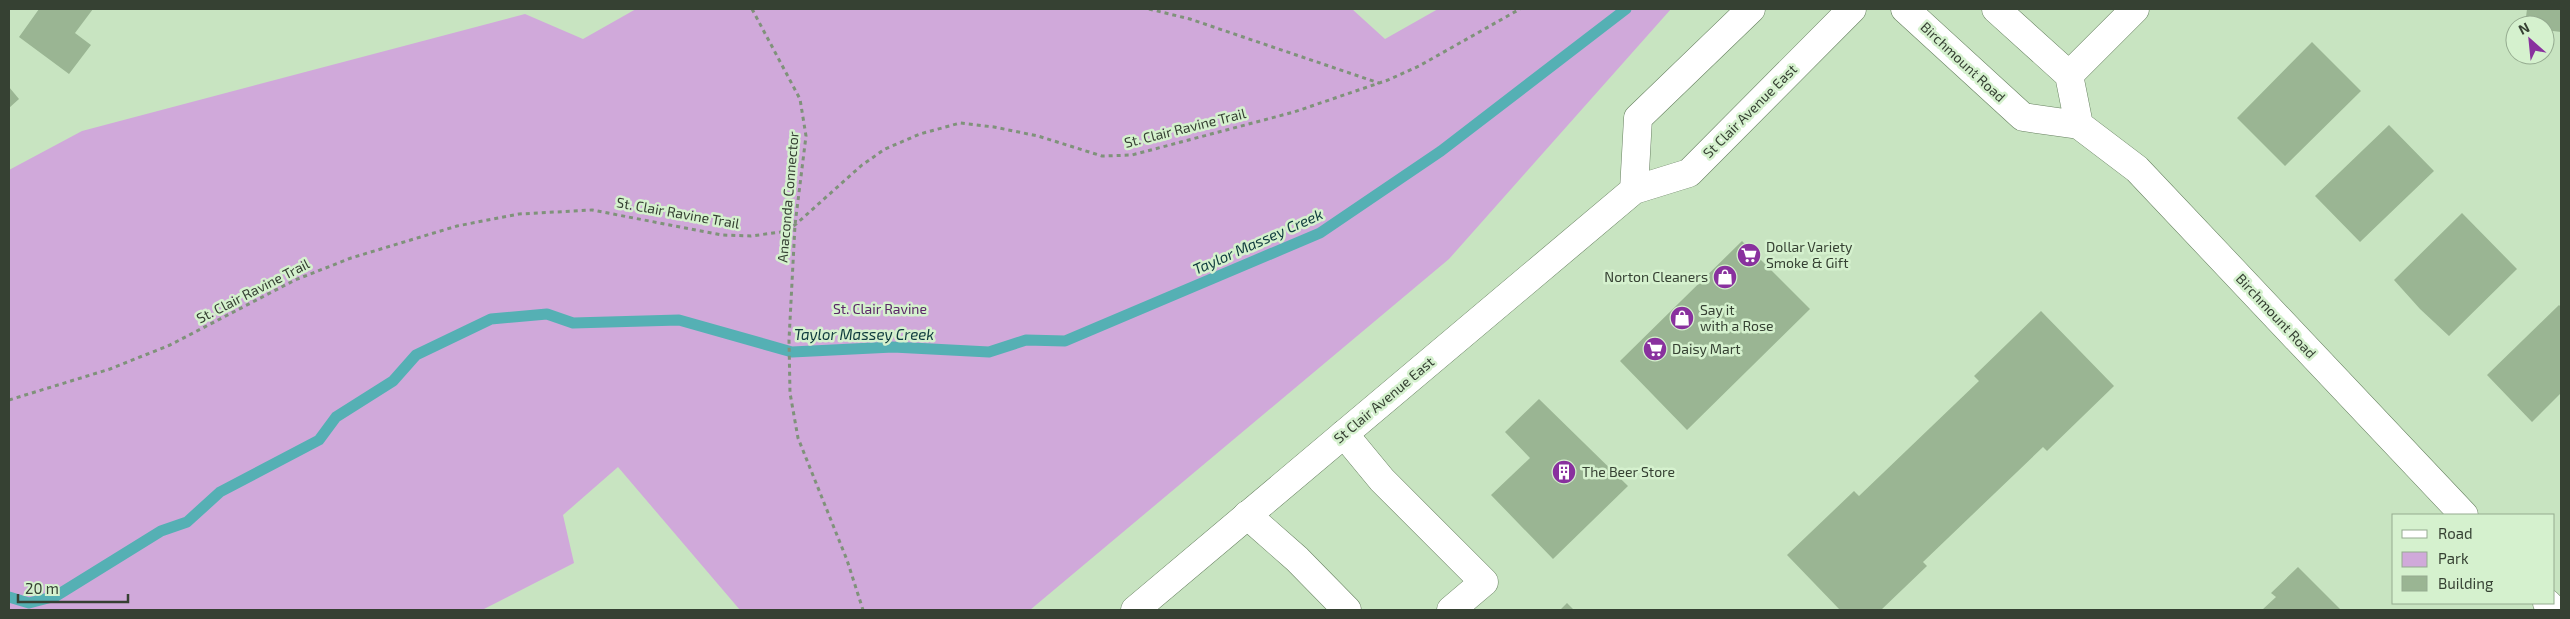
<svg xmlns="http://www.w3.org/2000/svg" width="2570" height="619" viewBox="0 0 2570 619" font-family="'Exo 2',sans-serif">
	<rect width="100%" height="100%" fill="#c8e4c1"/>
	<path fill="#d0a9da" d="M636,9H1352L1385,39L1438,9H1671L1449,259L1030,610H740L618,467L563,515L574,563L482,610H9V170L82,131L525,14L583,39Z"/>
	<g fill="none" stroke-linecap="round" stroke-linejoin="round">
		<path stroke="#55b0b4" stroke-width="11" d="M9,597L29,603L56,596L161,531L187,522L220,492L319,440L336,417L393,381L416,355L491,319L547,314L573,323L679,320L792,352L893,347L989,352L1026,340L1065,341L1320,233L1441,151L1626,9"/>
	</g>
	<path fill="#9ab593" d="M39,9H93L75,33L91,45L69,74L19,37Z
		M2527,9H2561V32L2545,30V25H2525Z
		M2312,42L2361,91L2285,166L2237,118Z
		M9,87L19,99L9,108Z
		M2389,125L2434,171L2360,242L2315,196Z
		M2462,213L2517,269L2449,336L2420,309L2394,280Z
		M1742,241L1810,309L1687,430L1620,361Z
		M2559,305L2561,307V393L2532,422L2487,375Z
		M2041,311L2114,386L2047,451L2043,447L1923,562L1927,566L1881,610H1840L1787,555L1854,491L1859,496L1979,381L1974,376Z
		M1539,399L1628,486L1553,559L1491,495L1530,458L1505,432Z
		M2298,567L2341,610H2262L2276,597L2271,593Z
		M1567,603L1574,610H1560Z"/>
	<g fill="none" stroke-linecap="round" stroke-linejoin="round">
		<g stroke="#678060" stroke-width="29">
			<path id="minor" d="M2069,75L2135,9
				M1344,434L1382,480L1484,582L1451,610
				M1247,515L1297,559L1347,610"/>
		</g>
		<g stroke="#678060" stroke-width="29">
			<path id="major" d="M1905,9L2023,117L2079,125L2137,169L2464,515
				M1996,9L2069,75L2079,125
				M1634,190L1638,118L1751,9
				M2547,603L2554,610
				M1135,610L1634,190L1689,173L1852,9"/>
		</g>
		<path stroke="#7f927a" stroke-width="3" stroke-dasharray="4 4" stroke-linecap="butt" d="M752,9L800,99L806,136L795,225L789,340L790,393L798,438L847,560L863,610
			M1149,9L1190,19L1379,83
			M9,400L110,369L170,345L295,280L351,258L457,226L519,214L592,210L722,235L751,236L781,232L795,225L862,165L885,149L920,134L960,123L994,127L1038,136L1102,156L1132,155L1294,112L1388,80L1419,66L1520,9"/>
		<use href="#minor" stroke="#fff" stroke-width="28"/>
		<use href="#major" stroke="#fff" stroke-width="28"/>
	</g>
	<defs>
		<g id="supermarket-disc" transform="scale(1.25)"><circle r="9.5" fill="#89319e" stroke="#d5f1ce"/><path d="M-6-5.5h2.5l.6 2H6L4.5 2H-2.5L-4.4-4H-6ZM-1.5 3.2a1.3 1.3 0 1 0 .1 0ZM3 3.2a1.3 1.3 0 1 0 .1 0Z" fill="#fff"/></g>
		<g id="shop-disc" transform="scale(1.25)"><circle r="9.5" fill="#89319e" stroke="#d5f1ce"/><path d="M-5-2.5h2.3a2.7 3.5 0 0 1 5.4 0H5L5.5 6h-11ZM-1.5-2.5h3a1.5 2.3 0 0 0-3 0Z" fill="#fff"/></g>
		<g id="building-disc" transform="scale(1.25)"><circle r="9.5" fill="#89319e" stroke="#d5f1ce"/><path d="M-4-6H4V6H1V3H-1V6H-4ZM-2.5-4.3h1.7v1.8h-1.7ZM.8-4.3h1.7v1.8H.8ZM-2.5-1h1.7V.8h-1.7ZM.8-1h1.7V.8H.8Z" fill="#fff"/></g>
	</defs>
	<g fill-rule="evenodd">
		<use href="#supermarket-disc" x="1749" y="255"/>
		<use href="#shop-disc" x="1725" y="277"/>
		<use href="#shop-disc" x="1682" y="318"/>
		<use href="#supermarket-disc" x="1655" y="349"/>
		<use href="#building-disc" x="1564" y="472"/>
	</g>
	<g text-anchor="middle" stroke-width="5" stroke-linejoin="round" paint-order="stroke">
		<g font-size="14" fill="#364133" stroke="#d5f1ce">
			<text transform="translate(1963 62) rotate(43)" y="5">Birchmount Road</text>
			<text transform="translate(1750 111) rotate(-45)" y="5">St Clair Avenue East</text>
			<text transform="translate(1185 128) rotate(-14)" y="5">St. Clair Ravine Trail</text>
			<text transform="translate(788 197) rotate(-85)" y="5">Anaconda Connector</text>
			<text transform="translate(678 213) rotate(10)" y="5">St. Clair Ravine Trail</text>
			<text transform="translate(253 291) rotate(-27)" y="5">St. Clair Ravine Trail</text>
			<text transform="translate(2276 316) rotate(47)" y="5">Birchmount Road</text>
			<text transform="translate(1384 400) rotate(-40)" y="5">St Clair Avenue East</text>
		</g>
		<g font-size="14" fill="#364133" stroke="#d5f1ce" text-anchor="start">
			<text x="1766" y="252">Dollar Variety<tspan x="1766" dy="16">Smoke &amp; Gift</tspan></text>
			<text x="1708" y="282" text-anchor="end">Norton Cleaners</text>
			<text x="1700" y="315">Say it<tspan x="1700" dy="16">with a Rose</tspan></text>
			<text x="1672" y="354">Daisy Mart</text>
			<text x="1582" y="477">The Beer Store</text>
		</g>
		<g font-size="14" fill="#592666" stroke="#d5f1ce">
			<text x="880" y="314">St. Clair Ravine</text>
		</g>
		<g font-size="15" font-style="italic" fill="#103c3e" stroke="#d5f1ce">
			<text transform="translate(1258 242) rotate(-24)" y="5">Taylor Massey Creek</text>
			<text x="864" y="340">Taylor Massey Creek</text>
		</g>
	</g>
	<rect width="2570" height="619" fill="none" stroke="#364133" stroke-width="20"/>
	<rect x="2392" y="514" width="162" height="90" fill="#d5f1ce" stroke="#95ab90"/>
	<rect x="2402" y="530" width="25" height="8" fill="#ffffff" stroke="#95ab90"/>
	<text x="2438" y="539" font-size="15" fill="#364133">Road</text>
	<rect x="2402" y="552" width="25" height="15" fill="#d0a9da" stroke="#95ab90"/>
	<text x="2438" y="564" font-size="15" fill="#364133">Park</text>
	<rect x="2402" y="576" width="25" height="15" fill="#9ab593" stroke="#95ab90"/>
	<text x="2438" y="589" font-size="15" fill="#364133">Building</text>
	<g transform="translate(2530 40) rotate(333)"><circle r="24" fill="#d5f1ce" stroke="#95ab90"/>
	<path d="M0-4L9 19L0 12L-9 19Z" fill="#89319e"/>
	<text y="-8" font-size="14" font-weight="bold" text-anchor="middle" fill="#364133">N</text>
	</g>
	<path d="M18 594v8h110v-8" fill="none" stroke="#364133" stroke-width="2.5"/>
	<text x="25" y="594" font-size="15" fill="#364133" stroke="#d5f1ce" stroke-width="4" paint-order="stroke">20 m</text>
</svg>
